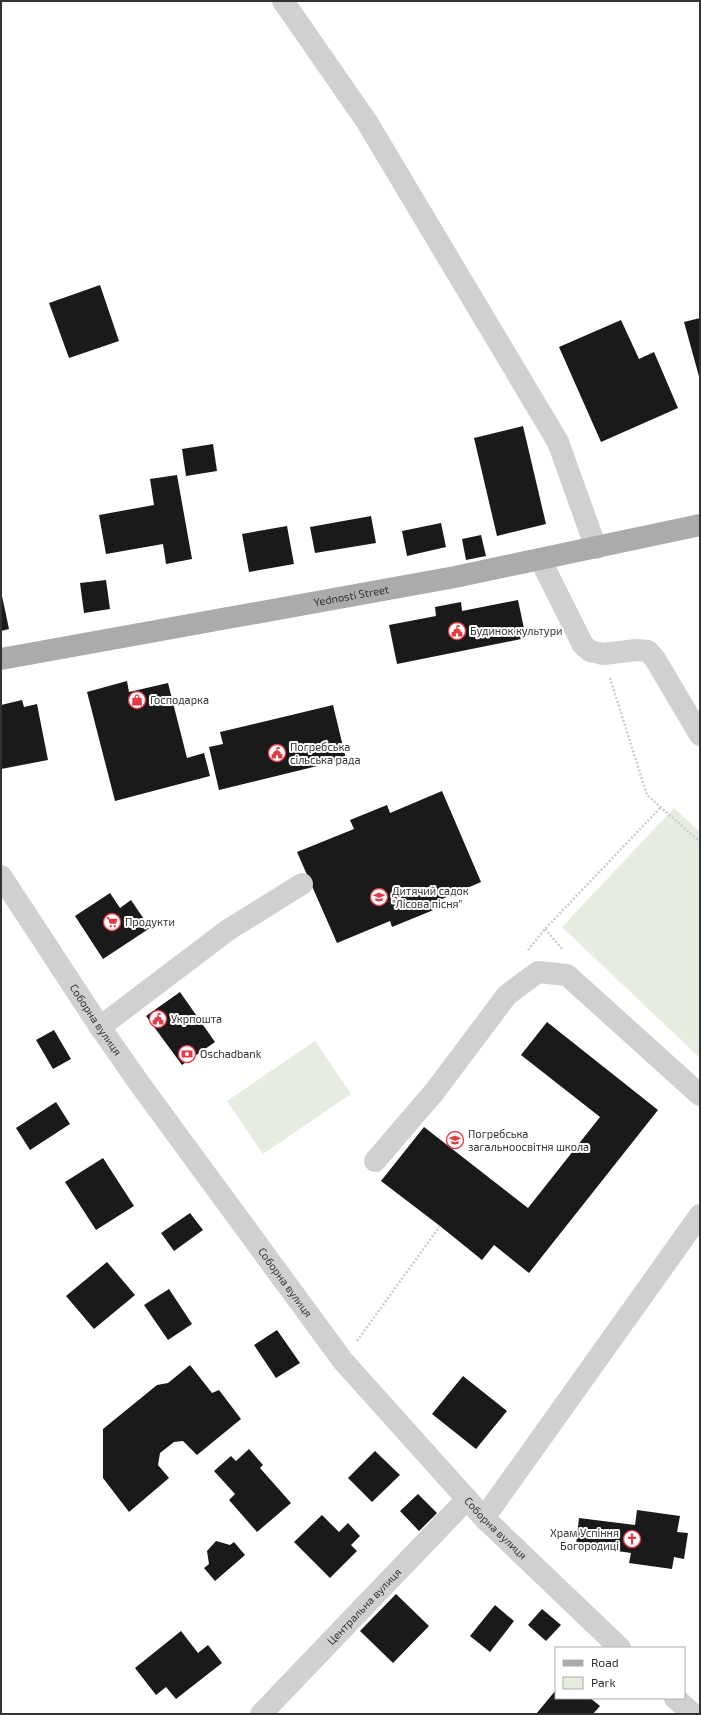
<svg xmlns="http://www.w3.org/2000/svg" width="701" height="1715" viewBox="0 0 701 1715" font-family="'Exo 2',sans-serif">
	<rect width="100%" height="100%" fill="#fff"/>
	<path fill="#e6ecdf" d="M674,808L700,832V1058L562,927Z
		M315,1041L351,1094L263,1154L227,1101Z"/>
	<path fill="#1a1a1a" d="M100,285L119,341L69,358L49,303Z
		M700,318V380L684,322Z
		M621,320L639,359L654,352L678,408L601,442L559,347Z
		M523,426L546,524L497,536L474,438Z
		M213,444L217,471L186,476L182,449Z
		M177,475L192,559L166,564L163,544L106,554L99,515L154,505L150,479Z
		M371,516L376,543L315,553L310,527Z
		M441,523L446,547L407,556L402,531Z
		M287,526L294,564L249,572L242,534Z
		M481,535L486,556L466,560L462,539Z
		M106,580L110,609L84,613L80,583Z
		M2,596L9,629L1,631V597Z
		M518,600L526,638L397,664L389,625L436,616L435,607L461,602L462,611Z
		M127,681L129,692L168,683L187,758L204,753L210,776L115,801L87,692Z
		M22,700L24,707L37,704L48,760L1,769V705Z
		M333,705L346,759L219,790L209,747L223,744L220,732Z
		M442,791L481,882L433,903L436,909L392,927L390,921L337,943L297,852L354,829L350,820L387,805L390,813Z
		M110,893L120,908L131,900L150,928L103,959L75,916Z
		M180,992L215,1042L182,1065L146,1016Z
		M547,1022L658,1110L529,1273L494,1245L482,1260L440,1226L381,1181L424,1127L528,1208L600,1117L521,1055Z
		M54,1030L71,1059L53,1069L36,1040Z
		M56,1102L70,1124L30,1150L16,1128Z
		M103,1158L134,1206L96,1230L65,1182Z
		M190,1213L203,1230L174,1251L161,1233Z
		M107,1262L135,1295L94,1329L66,1296Z
		M169,1289L192,1324L168,1340L144,1305Z
		M277,1330L300,1363L276,1378L254,1345Z
		M190,1365L212,1393L219,1390L241,1419L197,1455L183,1441L174,1442L160,1453L158,1465L169,1478L129,1512L103,1478V1429L157,1385L168,1383Z
		M463,1376L507,1411L476,1449L432,1414Z
		M249,1449L263,1465L260,1468L291,1503L257,1532L229,1500L235,1494L214,1471L231,1456L236,1461Z
		M375,1451L400,1475L372,1502L348,1478Z
		M418,1494L437,1513L419,1531L400,1511Z
		M637,1510L680,1516L677,1532L688,1533L684,1559L674,1557L672,1569L629,1563L631,1553L576,1545L579,1518L635,1525Z
		M322,1515L339,1532L348,1523L360,1536L351,1545L357,1551L330,1578L294,1542Z
		M216,1541L230,1545L234,1542L245,1555L215,1581L204,1568L209,1564L207,1551Z
		M396,1594L429,1626L393,1663L360,1631Z
		M495,1605L514,1621L490,1652L470,1636Z
		M542,1609L561,1625L546,1641L528,1625Z
		M181,1631L198,1653L208,1645L222,1663L176,1699L166,1687L156,1695L135,1668Z
		M556,1690V1698H590L600,1706L593,1714H536Z"/>
	<g fill="none" stroke-linecap="round" stroke-linejoin="round">
		<path stroke="#cdcdcd" stroke-width="2.5" stroke-dasharray="2 2" stroke-linecap="butt" d="M610,678L647,795L700,842
			M545,929L563,950
			M528,950L545,929L661,807
			M357,1341L440,1226"/>
		<g stroke="#d0d0d0" stroke-width="22">
			<path d="M283,1L367,122L558,442L596,548"/>
			<path d="M540,559L583,645L590,651L603,654L637,650L648,651L655,659L700,735"/>
			<path id="s1" d="M1,876L100,1027L139,1083L343,1361L484,1518L620,1648"/>
			<path d="M100,1027L228,930L302,884"/>
			<path d="M375,1161L435,1091L507,995L538,972L567,975L700,1095"/>
			<path d="M484,1518L700,1215"/>
			<path d="M675,1698L693,1714"/>
			<path id="s2" d="M261,1714L467,1499"/>
		</g>
		<path stroke="#ababab" stroke-width="22" id="s3" d="M1,659L455,577L700,525"/>
	</g>
	<defs>
		<g id="civic-ring" transform="scale(0.9)"><circle r="9.5" fill="#fff" stroke="#e63946" stroke-width="1.5"/><path d="M-.6-6.5H3V-4.5H.6V-3L4-1V1h2V6H-6V1h2V-1L-.6-3ZM-1.2 2.5V6h2.4V2.5Z" fill="#e63946"/></g>
		<g id="shop-ring" transform="scale(0.9)"><circle r="9.5" fill="#fff" stroke="#e63946" stroke-width="1.5"/><path d="M-5-2.5h2.3a2.7 3.5 0 0 1 5.4 0H5L5.5 6h-11ZM-1.5-2.5h3a1.5 2.3 0 0 0-3 0Z" fill="#e63946"/></g>
		<g id="school-ring" transform="scale(0.9)"><circle r="9.5" fill="#fff" stroke="#e63946" stroke-width="1.5"/><path d="M0-5L7-2L0 1L-7-2ZM-4 1L0 2.5L4 1V4Q0 6-4 4Z" fill="#e63946"/></g>
		<g id="supermarket-ring" transform="scale(0.9)"><circle r="9.5" fill="#fff" stroke="#e63946" stroke-width="1.5"/><path d="M-6-5.5h2.5l.6 2H6L4.5 2H-2.5L-4.4-4H-6ZM-1.5 3.2a1.3 1.3 0 1 0 .1 0ZM3 3.2a1.3 1.3 0 1 0 .1 0Z" fill="#e63946"/></g>
		<g id="bank-ring" transform="scale(0.9)"><circle r="9.5" fill="#fff" stroke="#e63946" stroke-width="1.5"/><path d="M-6-4H6V4H-6ZM0-2.3a2.3 2.3 0 1 0 0 4.6a2.3 2.3 0 1 0 0-4.6Z" fill="#e63946"/></g>
		<g id="church-ring" transform="scale(0.9)"><circle r="9.5" fill="#fff" stroke="#e63946" stroke-width="1.5"/><path d="M-1.2-6h2.4v3.5h3.3v2.4h-3.3V6h-2.4V-.1h-3.3v-2.4h3.3Z" fill="#e63946"/></g>
	</defs>
	<g fill-rule="evenodd">
		<use href="#civic-ring" x="457" y="631"/>
		<use href="#shop-ring" x="137" y="700"/>
		<use href="#civic-ring" x="277" y="753"/>
		<use href="#school-ring" x="379" y="897"/>
		<use href="#supermarket-ring" x="112" y="922"/>
		<use href="#civic-ring" x="158" y="1019"/>
		<use href="#bank-ring" x="187" y="1054"/>
		<use href="#school-ring" x="455" y="1140"/>
		<use href="#church-ring" x="632" y="1539"/>
	</g>
	<g text-anchor="middle" stroke-width="4" stroke-linejoin="round" paint-order="stroke">
		<g font-size="11" fill="#333" stroke="#fff">
			<text dy="4" stroke="none"><textPath href="#s3" startOffset="356">Yednosti Street</textPath></text>
			<text dy="4" stroke="none"><textPath href="#s1" startOffset="172">Соборна вулиця</textPath></text>
			<text dy="4" stroke="none"><textPath href="#s1" startOffset="496">Соборна вулиця</textPath></text>
			<text dy="4" stroke="none"><textPath href="#s1" startOffset="820">Соборна вулиця</textPath></text>
			<text dy="4" stroke="none"><textPath href="#s2" startOffset="149">Центральна вулиця</textPath></text>
		</g>
		<g font-size="11" fill="#333" stroke="#fff" text-anchor="start">
			<text x="470" y="635">Будинок культури</text>
			<text x="150" y="704">Господарка</text>
			<text x="290" y="751">Погребська<tspan x="290" dy="13">сільська рада</tspan></text>
			<text x="392" y="895">Дитячий садок<tspan x="392" dy="13">"Лісова пісня"</tspan></text>
			<text x="125" y="926">Продукти</text>
			<text x="171" y="1023">Укрпошта</text>
			<text x="200" y="1058">Oschadbank</text>
			<text x="468" y="1138">Погребська<tspan x="468" dy="13">загальноосвітня школа</tspan></text>
			<text x="619" y="1537" text-anchor="end">Храм Успіння<tspan x="619" dy="13">Богородиці</tspan></text>
		</g>
	</g>
	<rect width="701" height="1715" fill="none" stroke="#333333" stroke-width="4"/>
	<rect x="555" y="1647" width="130" height="52" fill="#ffffff" stroke="#adadad"/>
	<rect x="563" y="1660" width="20" height="6" fill="#ababab" stroke="#adadad"/>
	<text x="591" y="1667" font-size="12" fill="#333333">Road</text>
	<rect x="563" y="1677" width="20" height="12" fill="#e6ecdf" stroke="#adadad"/>
	<text x="591" y="1687" font-size="12" fill="#333333">Park</text>
</svg>
